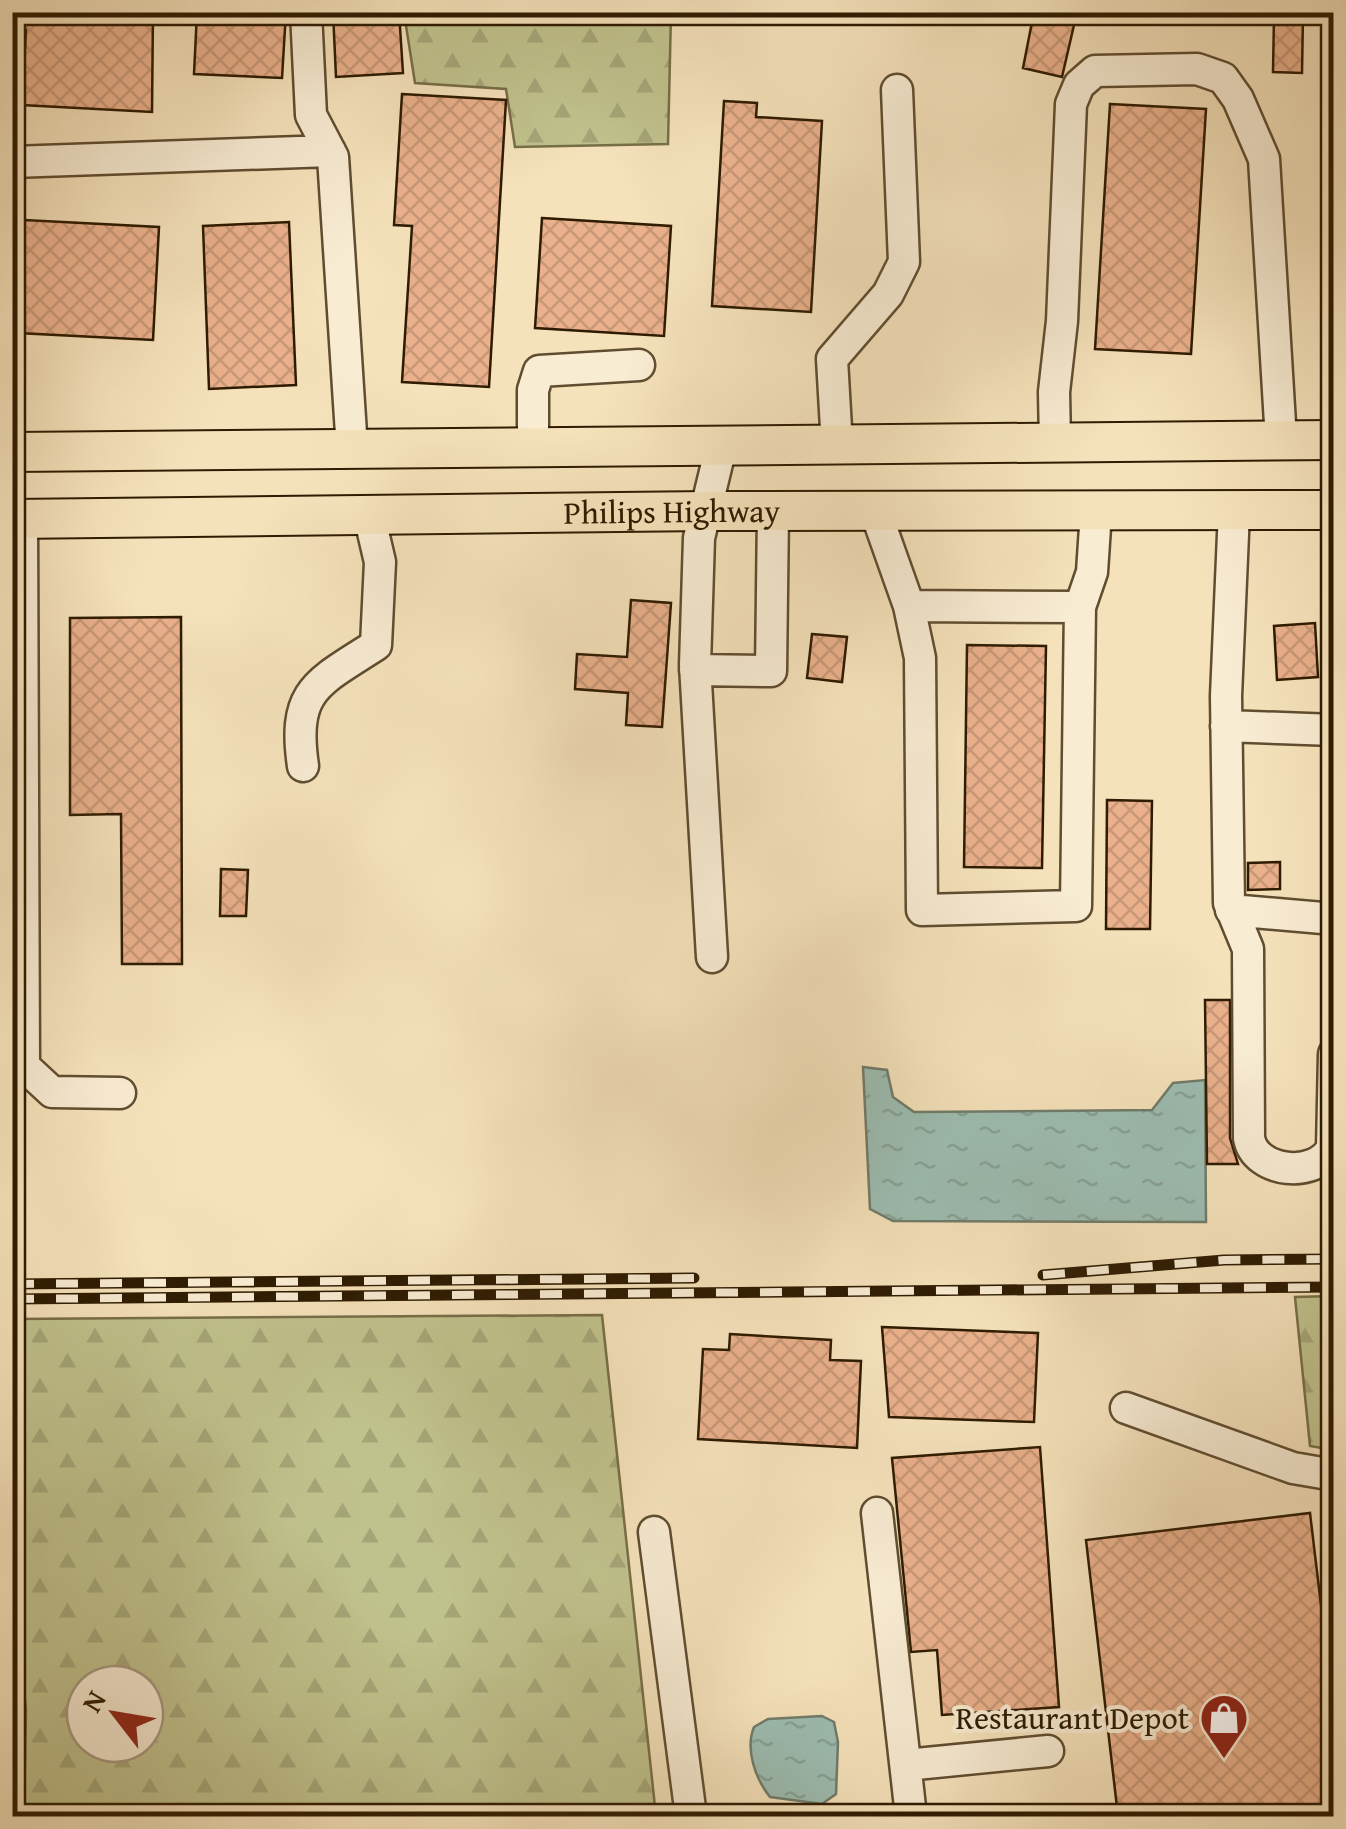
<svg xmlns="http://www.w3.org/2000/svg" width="1346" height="1829" viewBox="0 0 1346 1829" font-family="'Gentium Book Plus',serif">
	<defs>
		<pattern id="forest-firs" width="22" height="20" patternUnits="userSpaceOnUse" patternTransform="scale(2.5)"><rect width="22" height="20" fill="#c0c28d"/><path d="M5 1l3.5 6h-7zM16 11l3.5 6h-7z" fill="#a5a678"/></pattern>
		<pattern id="water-ripples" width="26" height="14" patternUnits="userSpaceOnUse" patternTransform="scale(2.5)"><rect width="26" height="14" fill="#9cbdb2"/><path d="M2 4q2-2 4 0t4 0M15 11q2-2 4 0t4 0" fill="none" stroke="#87a297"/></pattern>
		<pattern id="building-cross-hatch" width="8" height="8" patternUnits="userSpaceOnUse" patternTransform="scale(2.5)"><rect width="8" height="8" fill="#eab18c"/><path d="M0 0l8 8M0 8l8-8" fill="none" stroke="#c99877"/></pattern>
	</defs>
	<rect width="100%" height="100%" fill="#f5e2bb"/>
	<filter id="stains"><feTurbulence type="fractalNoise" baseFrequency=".002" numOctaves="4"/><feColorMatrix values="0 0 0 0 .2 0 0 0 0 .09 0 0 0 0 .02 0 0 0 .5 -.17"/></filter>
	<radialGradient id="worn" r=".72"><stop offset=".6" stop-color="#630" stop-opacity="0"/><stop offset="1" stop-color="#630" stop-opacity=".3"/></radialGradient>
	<path fill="url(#forest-firs)" stroke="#776e47" stroke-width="2.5" fill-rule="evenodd" d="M611,13H671L668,144L515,147L506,89L415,83L404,13Z
		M1333,1296H1334L1333,1450L1310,1446L1295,1297Z
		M602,1315L656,1816H24L26,1709L12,1589L13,1319ZM85,1684H145V1744H85Z"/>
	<path fill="url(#water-ripples)" stroke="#707c6b" stroke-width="2.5" d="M863,1067L887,1070L893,1097L914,1112L1152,1110L1173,1083L1205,1080L1206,1222L893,1221L870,1209Z
		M822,1716L834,1722L838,1742L836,1794L822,1804L770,1797C755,1778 745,1749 754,1727L768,1719Z"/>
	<path fill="url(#building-cross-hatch)" stroke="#2e1b01" stroke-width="2.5" d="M12,12H153L152,112L22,105L26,30L12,29Z
		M197,12H286L282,78L194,74Z
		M333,12H399L403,73L336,77Z
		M1274,16H1303L1302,73L1273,72Z
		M1033,17L1074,25L1062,77L1023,68Z
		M402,94L506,100L489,387L402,382L412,226L394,225Z
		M724,101L757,103L756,117L822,121L811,312L712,306Z
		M1110,104L1206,109L1191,354L1095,349Z
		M542,218L671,226L664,336L535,328Z
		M24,220L159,227L153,340L18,333Z
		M289,222L296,385L209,389L203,226Z
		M631,600L671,603L662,727L626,725L628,693L575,689L577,654L627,657Z
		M181,617L182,964H122L121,814L70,815V618Z
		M1315,623L1318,677L1277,680L1274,626Z
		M812,634L847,637L842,682L807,678Z
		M967,645L1046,646L1042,868L964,867Z
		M1107,800L1152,801L1150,929H1106Z
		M1280,862V889L1248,890V863Z
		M221,869L248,870L246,916H220Z
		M1205,1000H1230V1138L1238,1164H1207Z
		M882,1327L1038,1333L1034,1422L889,1417Z
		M730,1334L831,1340L830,1360L861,1361L857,1448L698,1439L703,1349L729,1350Z
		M1040,1447L1059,1707L942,1715L937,1650L911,1652L892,1458Z
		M1310,1513L1334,1714V1816H1118L1086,1540Z"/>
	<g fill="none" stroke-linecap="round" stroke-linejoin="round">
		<g stroke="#604d30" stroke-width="35">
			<path id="minor" d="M306,12L311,115L333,157L352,449
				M12,162L330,151
				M1055,443L1054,392L1062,321L1071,104L1079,85L1095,71L1197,69L1223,78L1238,99L1264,159L1281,440
				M837,446L832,359L888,294L904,262L897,90
				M533,448V390L539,371L639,365
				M1234,511L1226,696L1229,903L1248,949L1249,1138C1255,1173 1316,1179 1332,1148L1334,1054
				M876,513L909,606L920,658L922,910L1076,906L1080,607L1092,572L1096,512
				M22,519L24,1066L52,1092L120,1093
				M909,606L1080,607
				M695,670L771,671L773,512
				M1226,726L1334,730
				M303,766C292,690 317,683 376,645L380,562L369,515
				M1231,910L1334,919
				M712,957L695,665L699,538L721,447
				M1126,1408L1293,1468L1334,1475
				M877,1513L911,1816
				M654,1532L691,1816
				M906,1765L1048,1751"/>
		</g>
		<g stroke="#2e1b01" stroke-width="42">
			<g id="major">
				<path d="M12,452L1334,440"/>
				<path id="s1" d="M12,519L708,511L1334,510"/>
			</g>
		</g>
		<use href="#minor" stroke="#f8ecd3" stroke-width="30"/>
		<use href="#major" stroke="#f5e2bb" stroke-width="38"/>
		<g stroke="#2e1b01" stroke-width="11">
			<path id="rail" d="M1043,1275L1224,1260L1334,1259
				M12,1284L694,1278
				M12,1299L1334,1287"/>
		</g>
		<use href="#rail" stroke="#f8ecd3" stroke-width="8" stroke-dasharray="22" stroke-linecap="butt"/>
	</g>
	<defs>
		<g id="shop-pin" transform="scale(2.5)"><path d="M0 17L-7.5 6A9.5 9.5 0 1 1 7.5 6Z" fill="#8f2418" stroke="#f8ecd3"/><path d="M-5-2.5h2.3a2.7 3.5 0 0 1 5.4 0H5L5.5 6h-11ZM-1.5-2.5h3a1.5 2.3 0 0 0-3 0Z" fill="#fff"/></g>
	</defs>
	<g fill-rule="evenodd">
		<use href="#shop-pin" x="1224" y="1718"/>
	</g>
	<g text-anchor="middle" stroke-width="8" stroke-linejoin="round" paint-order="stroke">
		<g font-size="32" fill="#2e1b01" stroke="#f8ecd3">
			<text dy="11" stroke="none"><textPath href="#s1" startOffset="660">Philips Highway</textPath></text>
		</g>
		<g font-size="32" fill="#2e1b01" stroke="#f8ecd3" text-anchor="end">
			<text x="1189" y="1729">Restaurant Depot</text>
		</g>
	</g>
	<rect width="1346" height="1829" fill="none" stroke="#f5e2bb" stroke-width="50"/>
	<rect x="15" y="15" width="1316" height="1799" fill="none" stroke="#2e1b01" stroke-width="5"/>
	<rect x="25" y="25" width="1296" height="1779" fill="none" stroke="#2e1b01" stroke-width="2.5"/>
	<g transform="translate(115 1714) rotate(301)"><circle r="48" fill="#f8ecd3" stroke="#a7987f" stroke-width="2.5"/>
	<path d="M0-8L18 38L0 25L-18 38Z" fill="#8f2418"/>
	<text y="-15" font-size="28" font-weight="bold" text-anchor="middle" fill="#2e1b01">N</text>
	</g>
	<rect width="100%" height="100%" filter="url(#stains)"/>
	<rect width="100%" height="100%" fill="url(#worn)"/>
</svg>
